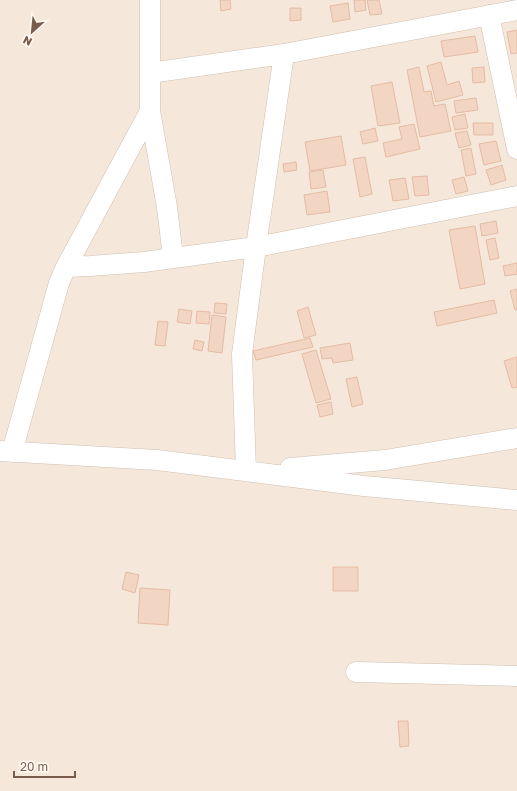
<svg xmlns="http://www.w3.org/2000/svg" width="517" height="791" viewBox="0 0 517 791" font-family="'Golos Text',sans-serif">
	<rect width="100%" height="100%" fill="#fdf6ec"/>
	<path fill="#f5e8da" d="M0,0H517V791H0Z"/>
	<path fill="#f3d5c3" stroke="#e6bba3" d="M220,0H230L231,9L221,11Z
		M354,0H365L366,10L355,12Z
		M367,0H379L382,14L370,15Z
		M348,3L350,19L333,22L330,6Z
		M290,8H301V20L290,21Z
		M517,30V53L511,54L507,32Z
		M475,36L478,52L444,57L441,41Z
		M441,62L447,85L459,81L463,95L436,102L427,66Z
		M419,67L424,92L431,91L434,106L445,104L451,131L420,137L407,70Z
		M484,67L485,82L473,83L472,68Z
		M392,82L400,123L378,126L371,86Z
		M476,98L478,110L456,113L454,101Z
		M465,114L468,128L455,130L452,117Z
		M473,123H493V135H474Z
		M414,124L420,149L386,157L383,143L402,139L399,127Z
		M375,128L378,141L363,144L360,132Z
		M467,131L471,145L459,148L455,133Z
		M341,136L346,165L310,171L305,142Z
		M496,141L501,161L484,165L479,144Z
		M471,148L476,174L466,176L461,150Z
		M365,157L372,194L360,197L353,159Z
		M296,162L297,170L284,172L283,164Z
		M502,165L506,180L491,185L486,170Z
		M323,170L326,187L311,189L309,172Z
		M427,176L429,195L415,196L412,177Z
		M464,177L468,191L456,194L452,180Z
		M405,178L409,199L393,201L389,180Z
		M327,191L330,212L307,215L304,195Z
		M496,221L498,233L482,236L480,224Z
		M475,226L485,284L460,289L449,230Z
		M495,238L499,258L490,260L486,240Z
		M517,263V274L505,276L503,266Z
		M517,289V310H515L510,291Z
		M494,300L497,313L437,326L434,312Z
		M215,303L227,304L226,314L214,313Z
		M308,307L316,335L304,338L297,311Z
		M179,309L192,311L190,324L177,322Z
		M197,311L210,312L209,324L196,323Z
		M212,315L226,317L222,353L208,351Z
		M158,321L168,322L165,346L155,345Z
		M310,338L313,347L256,360L253,351Z
		M195,340L204,342L202,351L193,349Z
		M350,343L353,360L333,363L332,358L322,359L320,348Z
		M316,350L331,399L316,403L302,354Z
		M517,357V387L512,388L504,361Z
		M357,377L363,404L352,407L346,379Z
		M331,402L333,414L320,417L317,405Z
		M333,567H358V591H333Z
		M126,572L139,575L135,593L122,589Z
		M140,588L170,590L168,625L138,623Z
		M398,721H408L409,746L400,747Z"/>
	<g fill="none" stroke-linecap="round" stroke-linejoin="round">
		<g stroke="#d1beb0" stroke-width="21">
			<path id="street" d="M150,0V111L167,207L173,257
				M489,15L517,149
				M150,73L284,54L517,10
				M66,267L90,266L144,262L256,247L517,196
				M0,451L157,460L364,486L517,500
				M12,452L59,283L66,267L150,111
				M290,468L385,460L517,438
				M246,471L242,354L256,247L284,54
				M356,672L517,676"/>
		</g>
		<use href="#street" stroke="#fff" stroke-width="20"/>
	</g>
	<g transform="translate(32 32) rotate(207)" stroke="#fffaf3" stroke-width="3" paint-order="stroke">
	<path d="M0-3L7 15L0 10L-7 15Z" fill="#7a5c4d"/>
	<text y="-6" font-size="11" font-weight="bold" text-anchor="middle" fill="#7a5c4d">N</text>
	</g>
	<path d="M14 771v6h61v-6" fill="none" stroke="#7a5c4d" stroke-width="2"/>
	<text x="20" y="771" font-size="12" fill="#7a5c4d" stroke="#fffaf3" stroke-width="3" paint-order="stroke">20 m</text>
</svg>
